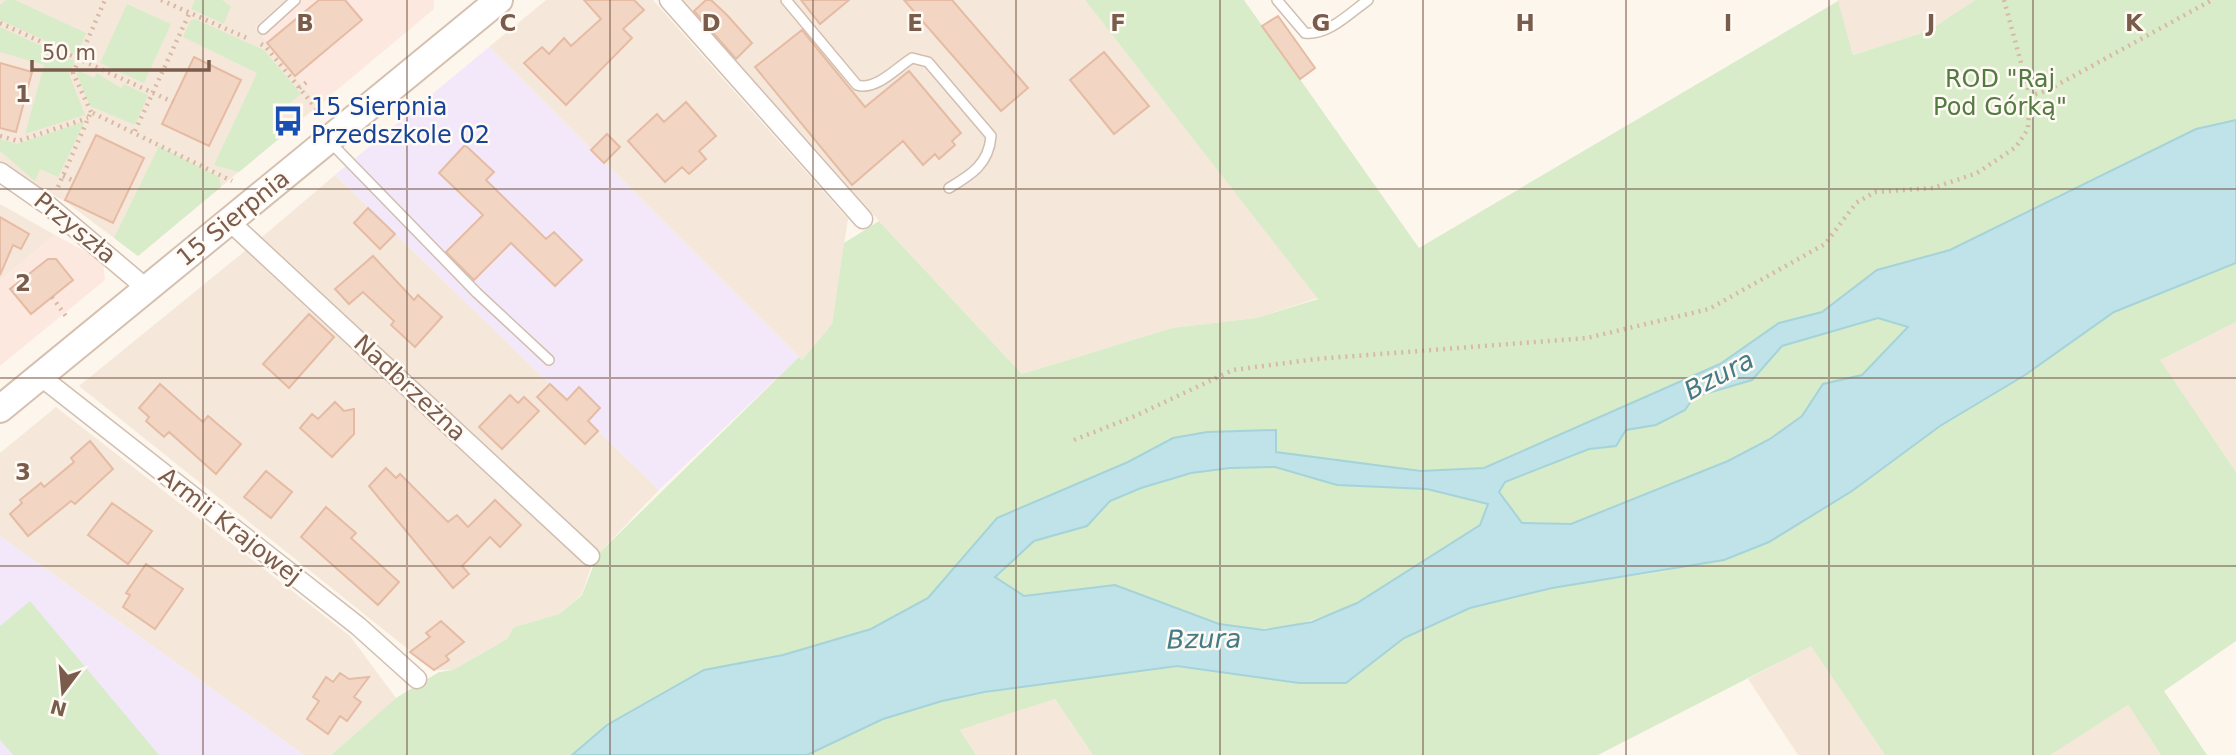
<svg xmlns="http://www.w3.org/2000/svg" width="2236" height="755" viewBox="0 0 2236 755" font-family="'DejaVu Sans',sans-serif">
	<rect width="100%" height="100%" fill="#fdf6ec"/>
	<path fill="#f5e8da" d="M0,0H286L255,27L319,105L138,256L66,202L0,167Z
		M546,0H653L848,219L832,324L802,360L489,47Z
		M682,0H1085L1318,298L1256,318L1172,328L1022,374L879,221Z
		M1837,0H1975L1928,31L1853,55Z
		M335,175L659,490L598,554L262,237Z
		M0,204L55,235L0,280Z
		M251,246L591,567L582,594L559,614L514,627L507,639L453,670H434L79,386Z
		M2236,322V472L2159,360Z
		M56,407L350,636L396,698L331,755H304L0,536V453Z
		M1811,645L1885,755H1798L1748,679Z
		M1055,699L1093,755H976L960,730Z
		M2128,705L2161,755H2050L2064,744Z"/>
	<path fill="#fde8e0" d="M286,0H434V9L319,105L255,27Z
		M55,235L103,261L105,280L0,366V280Z"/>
	<path fill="#f3e8fa" d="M489,47L799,357L659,490L335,175Z
		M0,536L97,606L304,755H0Z"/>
	<path fill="#d8ecc9" d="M6,0H15L86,33L77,55L0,20V5Z
		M195,0H222L231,6L224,24L191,9Z
		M1085,0H1244L1419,248L1838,1L1853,55L1928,31L1975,0H2236V120L2196,129L1950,250L1877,270L1822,312L1779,323L1720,364L1484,468L1421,471L1275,452V430L1207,432L1173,438L1128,462L997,518L928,598L871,629L783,655L704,670L607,725L572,755H331L396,698L439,672L453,670L507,639L514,627L559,614L582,595L598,554L799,357L802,360L832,324L844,243L879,221L1022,374L1172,328L1256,318L1318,299Z
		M127,4L171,24L144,83L100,63Z
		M195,19L264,50L301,94L273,117L286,133L239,172L214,165L257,73L183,37L190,21Z
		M0,27L75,61L69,74L85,115L25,134L44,65L0,52Z
		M79,71L94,78L97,73L121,88L124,84L148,95L135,125L90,106L77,75Z
		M85,121L58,177L40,169L35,181L0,151V139L17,144Z
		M159,146L219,177L221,187L138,256L114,238Z
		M2236,263V322L2160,360L2236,472V641L2164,691L2207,755H2161L2128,705L2050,755H1885L1811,646L1598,755H1093L1055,699L960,730L976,755H807L883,719L942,701L1044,683L1177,666L1299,683H1346L1404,638L1470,608L1552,588L1665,571L1769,542L1852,491L1940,426L2025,375L2114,312Z
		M1878,318L1909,326L1862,375L1823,384L1802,416L1770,439L1728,461L1571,524L1522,523L1499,492L1505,482L1589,449L1616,446L1625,430L1656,425L1685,410L1694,397L1751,380L1782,346Z
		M1275,467L1337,485L1427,489L1488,503L1480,525C1401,575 1319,646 1220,625C1196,619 1174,605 1150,599C1110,590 1064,591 1024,596L994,577L1034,540L1087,526L1110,501L1141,488L1191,473L1230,468Z
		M30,601L159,755H13L0,740V626Z"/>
	<path fill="#bfe3e8" stroke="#a5d3da" stroke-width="2" fill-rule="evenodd" d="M2236,120V263L2114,312L2025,375L1940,426L1852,491L1769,542L1724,560L1552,588L1470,608L1404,638L1346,683H1299L1177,666L985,692L942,701L883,719L807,755H572L607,725L704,670L783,655L871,629L928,598L997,518L1128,462L1173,438L1207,432L1276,430V452L1421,471L1484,468L1720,364L1779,323L1822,312L1877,270L1950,250L2196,129ZM1878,318L1908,327L1862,375L1823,384L1802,416L1770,439L1728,461L1571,524L1522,523L1499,492L1505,482L1589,449L1616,446L1626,430L1656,425L1685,410L1694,397L1752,380L1782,346ZM1275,467L1337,485L1427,489L1488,504L1480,525L1357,603L1312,622L1264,630L1219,624L1115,585L1024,596L995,577L1034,541L1087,526L1110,501L1141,488L1191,473L1230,468Z"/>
	<path fill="#f3d5c3" stroke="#e6bba3" stroke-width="2" d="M319,0H345L362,20L295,76L267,43Z
		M584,0H634L644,10L623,29L632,38L566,105L524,63L542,47L549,54L564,38L571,46L601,19Z
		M706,0H711L727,15L752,43L736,59L694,11Z
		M801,0H849L820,24Z
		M904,0H952L1028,88L1001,111Z
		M1278,16L1315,68L1300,79L1262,26Z
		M802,30L865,107L909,71L961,133L952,141L955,145L939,159L935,154L923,165L903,141L852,185L755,67Z
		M1104,52L1149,106L1114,134L1070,80Z
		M194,57L241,80L209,146L162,124Z
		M0,63L32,72L16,132L0,128Z
		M686,102L716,136L699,151L706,159L689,174L682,167L665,182L628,141L657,114L664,122Z
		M607,134L620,147L604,163L591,150Z
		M96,135L144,158L113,223L65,200Z
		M465,145L494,172L486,180L546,239L554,232L582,260L555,286L511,243L474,280L446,252L483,215L439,173Z
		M368,208L395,234L380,249L354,223Z
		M0,217L29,234L21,249L13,245L0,275Z
		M373,256L414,300L418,295L442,317L415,347L391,325L394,321L363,292L349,304L335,289Z
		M48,259H56L73,280L31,314L10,289Z
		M309,314L334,337L289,388L263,364Z
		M160,384L203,422L208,416L241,444L216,474L169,432L164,437L146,421L149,417L139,408Z
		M550,384L567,400L579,387L600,408L588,421L598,431L585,444L537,397Z
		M510,395L518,403L524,397L539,411L502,449L479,427Z
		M335,402L344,411L354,409V434L332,457L300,428L312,414L318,419Z
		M90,441L113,469L75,504L71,501L28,536L10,514L22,503L20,500L41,483L44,487L74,462L71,458Z
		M386,468L396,478L400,474L448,522L457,515L468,527L495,500L521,525L500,547L490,537L462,566L469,574L453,588L369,486Z
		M266,471L292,492L271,518L244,497Z
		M112,503L152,531L128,564L88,535Z
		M326,507L356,533L351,538L399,582L378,605L301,537Z
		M146,564L183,589L155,629L123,607L130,595L126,593Z
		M441,621L464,642L446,656L449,660L434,670L410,652L430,637L426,633Z
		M340,673L349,679L369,677L354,697L361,702L347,721L340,716L328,734L307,719L319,701L313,697L326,677L333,682Z"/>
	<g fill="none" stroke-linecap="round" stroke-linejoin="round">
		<g stroke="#d1beb0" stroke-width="12">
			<path id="lane" d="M786,0L857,85C876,91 896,68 912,58L928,62L991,136C989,164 971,175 949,188
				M1277,0L1305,33C1328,36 1351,12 1368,0
				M263,29L295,0
				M329,141L477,293L549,360"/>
		</g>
		<g stroke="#d1beb0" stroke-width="21">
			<path id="street" d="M669,0L863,219
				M0,172L49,206L146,288
				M229,221L590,556
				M40,376L358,626L417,679"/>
		</g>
		<g stroke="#d6c0b0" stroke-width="30">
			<path id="secondary" d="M0,409L499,0"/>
		</g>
		<path stroke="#d9b8a5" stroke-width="4.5" stroke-dasharray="2 5" stroke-linecap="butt" d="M161,0L249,39
			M2004,0L2030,96L2048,90L2212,0
			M0,23L173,102
			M261,44L266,47L319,112
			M299,88L308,81
			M91,112L73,73L105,0
			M135,131L190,12
			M0,136L18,141L88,118
			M63,176L74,181
			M58,187L91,112L232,181
			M52,297L68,319
			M1074,440L1135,416L1233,370L1316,359L1587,338L1709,309L1825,244L1856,203L1875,192L1933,188L1977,173L2016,147L2028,129L2030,96"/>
		<use href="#lane" stroke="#fff" stroke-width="9"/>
		<use href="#street" stroke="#fff" stroke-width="18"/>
		<use href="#secondary" stroke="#fff" stroke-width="26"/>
	</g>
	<path fill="none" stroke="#7a5c4d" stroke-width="2" stroke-opacity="0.55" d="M203,0V755M407,0V755M610,0V755M813,0V755M1016,0V755M1220,0V755M1423,0V755M1626,0V755M1829,0V755M2033,0V755M0,189H2236M0,378H2236M0,566H2236"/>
	<defs>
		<g id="bus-bare" transform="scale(2.415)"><path d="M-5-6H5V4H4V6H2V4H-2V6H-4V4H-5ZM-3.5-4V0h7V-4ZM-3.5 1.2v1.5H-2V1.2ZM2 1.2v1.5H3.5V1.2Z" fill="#1a4fb4" stroke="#fffaf3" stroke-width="2.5" paint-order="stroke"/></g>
	</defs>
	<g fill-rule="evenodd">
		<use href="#bus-bare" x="288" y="121"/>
	</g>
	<g text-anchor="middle" stroke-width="5" stroke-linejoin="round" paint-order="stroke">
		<g font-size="24" fill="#537a41" stroke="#fffaf3">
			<text x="2000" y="87">ROD "Raj<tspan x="2000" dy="28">Pod Górką"</tspan></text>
		</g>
		<g font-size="24" fill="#164399" stroke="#fffaf3" text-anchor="start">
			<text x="311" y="115">15 Sierpnia<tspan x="311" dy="28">Przedszkole 02</tspan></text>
		</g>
		<g font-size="24" fill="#7a5c4d" stroke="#fffaf3">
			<text transform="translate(233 218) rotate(-39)" y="8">15 Sierpnia</text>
			<text transform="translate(75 228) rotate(39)" y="8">Przyszła</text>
			<text transform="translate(410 388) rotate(43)" y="8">Nadbrzeżna</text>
			<text transform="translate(230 526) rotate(38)" y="8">Armii Krajowej</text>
		</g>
		<g font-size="26" font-style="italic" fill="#437c86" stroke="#fffaf3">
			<text transform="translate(1719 375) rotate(-28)" y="9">Bzura</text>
			<text transform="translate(1204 639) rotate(-1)" y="9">Bzura</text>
		</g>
	</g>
	<g font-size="23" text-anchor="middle" font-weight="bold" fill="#7a5c4d" stroke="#fffaf3" stroke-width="5" stroke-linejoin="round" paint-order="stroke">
		<text x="305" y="31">B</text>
		<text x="508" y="31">C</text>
		<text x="711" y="31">D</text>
		<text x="915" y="31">E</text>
		<text x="1118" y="31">F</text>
		<text x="1321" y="31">G</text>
		<text x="1525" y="31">H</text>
		<text x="1728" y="31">I</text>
		<text x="1931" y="31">J</text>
		<text x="2134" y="31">K</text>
		<text x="23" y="102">1</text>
		<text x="23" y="291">2</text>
		<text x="23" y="480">3</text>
	</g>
	<g transform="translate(63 692) rotate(196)" stroke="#fffaf3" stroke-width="5" paint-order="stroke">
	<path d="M0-5L12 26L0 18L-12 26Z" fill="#7a5c4d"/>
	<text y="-10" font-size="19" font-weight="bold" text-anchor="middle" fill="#7a5c4d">N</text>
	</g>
	<path d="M32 60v10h177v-10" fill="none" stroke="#7a5c4d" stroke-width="3.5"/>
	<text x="42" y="60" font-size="21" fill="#7a5c4d" stroke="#fffaf3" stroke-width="5" paint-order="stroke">50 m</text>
</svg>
